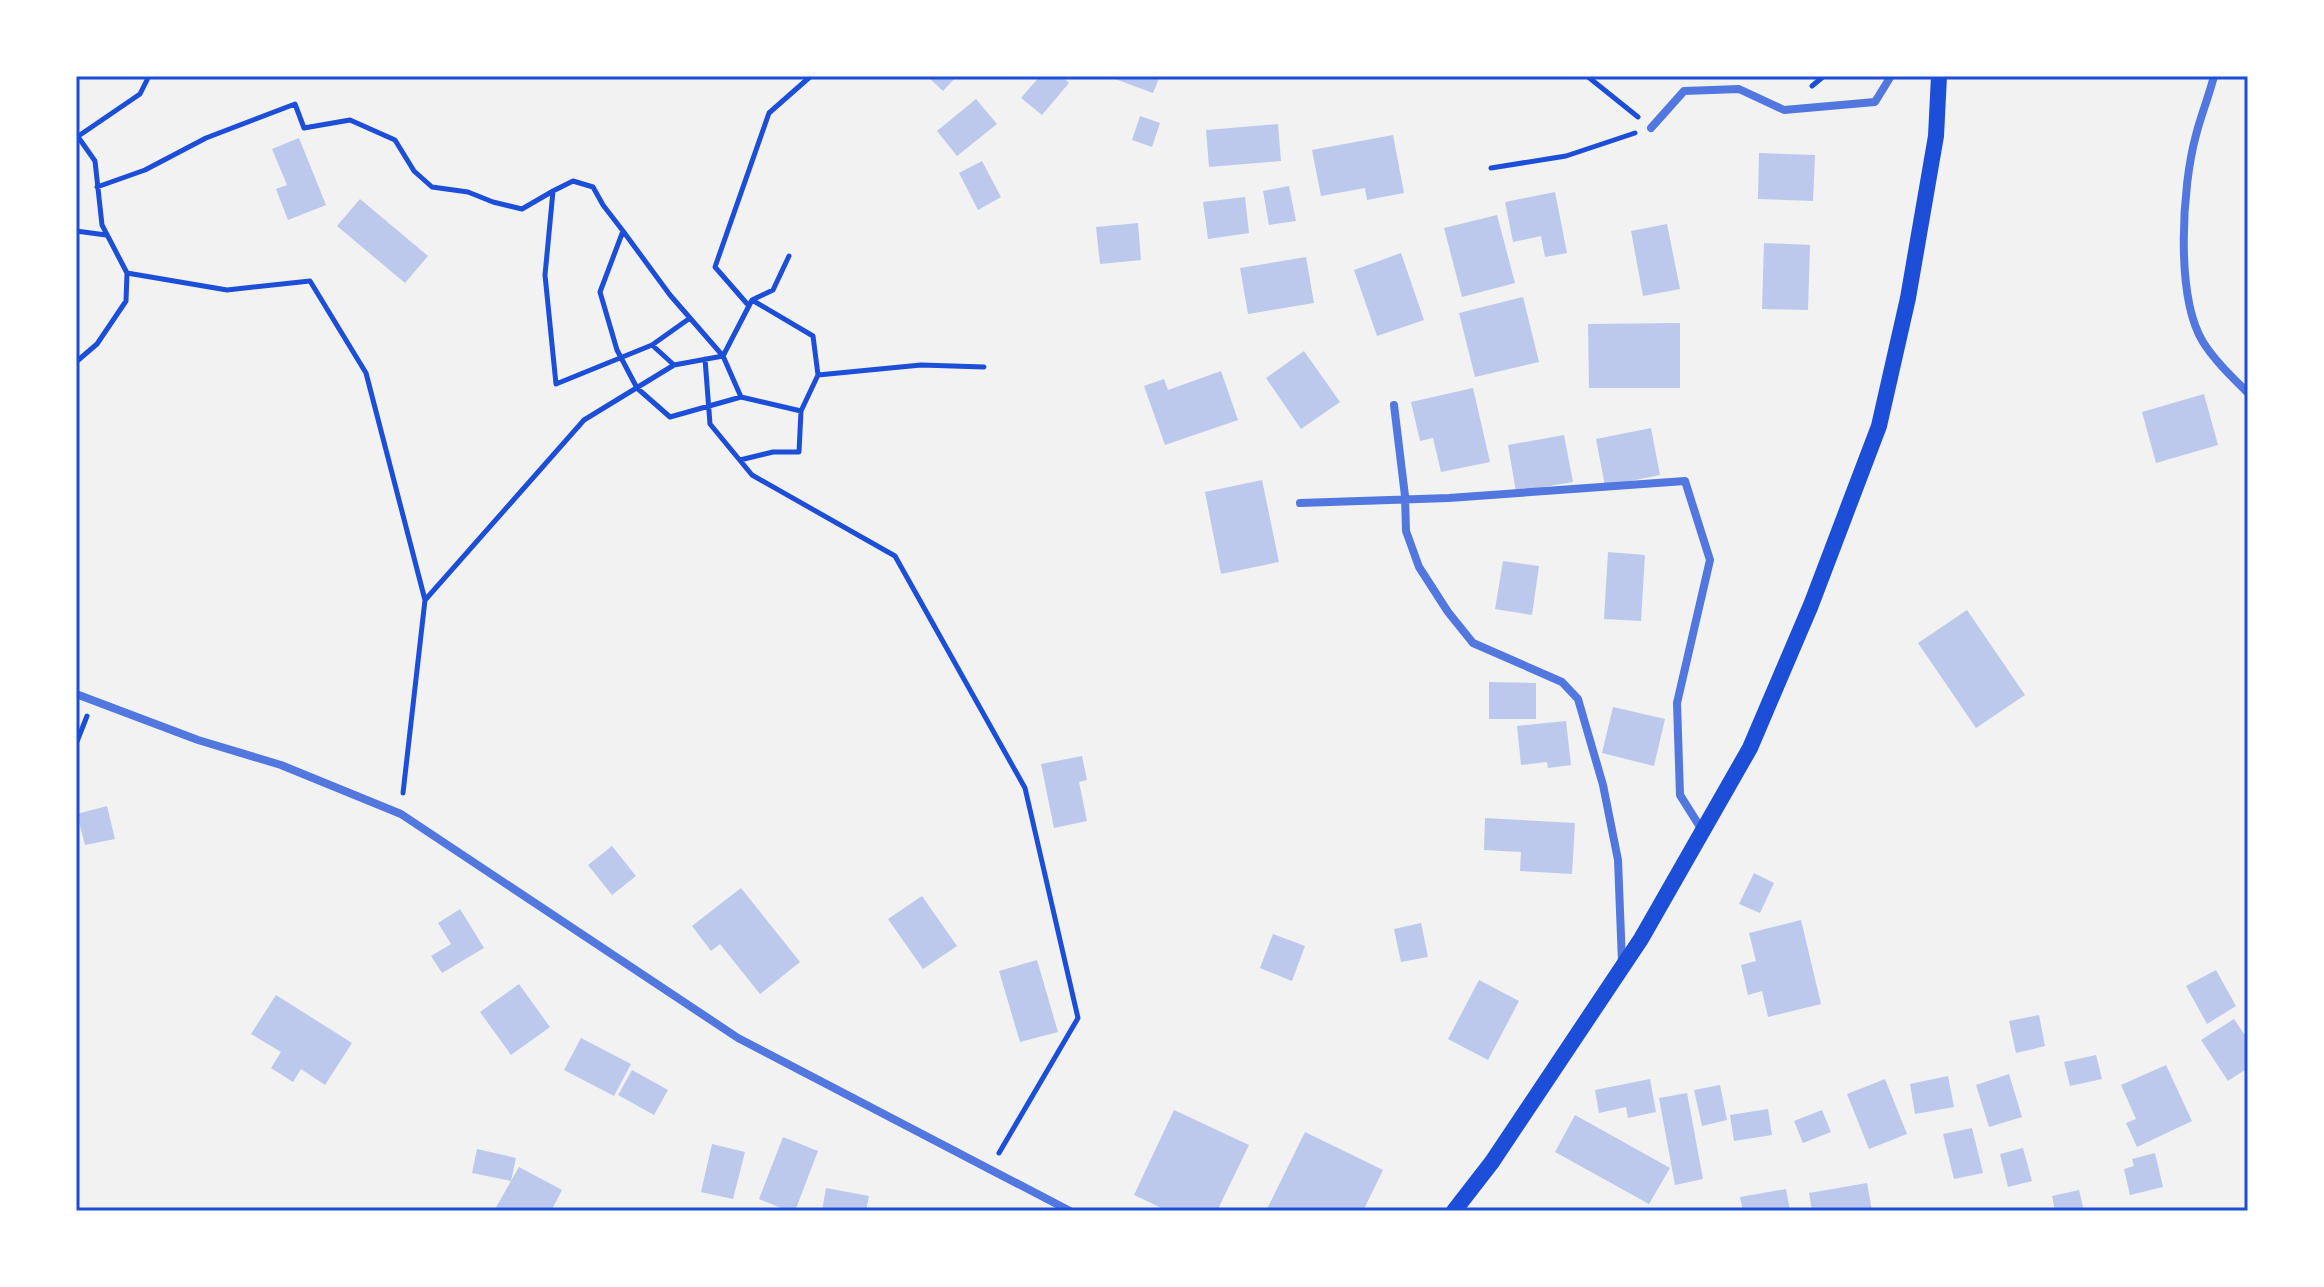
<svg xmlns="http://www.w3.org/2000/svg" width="2324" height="1287" viewBox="0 0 2324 1287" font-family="Inter,sans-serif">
	<rect width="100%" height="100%" fill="#f2f2f2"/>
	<path fill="#bdc9ec" d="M927,76H957L943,91Z
		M1040,76H1061L1069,83L1042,115L1021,98Z
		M1107,76H1160L1153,93Z
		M976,99L997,124L957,156L937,131Z
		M1140,116L1160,123L1152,147L1132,140Z
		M1278,124L1281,161L1209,167L1206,130Z
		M1393,135L1404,193L1367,200L1365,188L1321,196L1312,150Z
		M299,138L326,205L288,220L276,189L287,185L272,149Z
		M1759,153L1815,155L1813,201L1758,199Z
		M982,161L1001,197L978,210L959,173Z
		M1289,186L1296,221L1269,225L1263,191Z
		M1555,192L1567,253L1545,257L1541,236L1513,242L1505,202Z
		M1245,197L1249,233L1208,239L1203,202Z
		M360,199L428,256L405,283L337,226Z
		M1497,215L1515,283L1462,297L1444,228Z
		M1138,223L1141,260L1100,264L1096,227Z
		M1667,224L1680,289L1643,296L1631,231Z
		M1764,243L1810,245L1808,310L1762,309Z
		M1401,253L1424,320L1377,336L1354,270Z
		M1306,257L1314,303L1248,314L1240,268Z
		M1523,297L1539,362L1475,377L1459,313Z
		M1680,323V388H1589L1588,324Z
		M1304,351L1340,402L1301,429L1266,378Z
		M1221,371L1238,420L1165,445L1144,386L1164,379L1168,390Z
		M1473,388L1490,462L1441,472L1433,438L1420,441L1411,402Z
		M2204,394L2218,445L2156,463L2142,412Z
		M1651,428L1660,475L1605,486L1596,439Z
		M1564,435L1573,482L1516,492L1508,445Z
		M1262,480L1279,562L1221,574L1205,492Z
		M1608,552L1645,555L1641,621L1604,619Z
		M1503,561L1539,566L1532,615L1495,609Z
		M1967,610L2025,695L1976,728L1918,643Z
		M1489,682L1536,683V719H1489Z
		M1613,707L1665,719L1654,766L1602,753Z
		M1566,721L1571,765L1548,768L1547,762L1521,765L1517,726Z
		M1082,756L1087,780L1079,782L1087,821L1054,828L1041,764Z
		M107,806L115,839L85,845L77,814Z
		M1485,818L1575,823L1572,874L1520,871L1521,852L1484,850Z
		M612,846L636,876L612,895L588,865Z
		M1754,873L1774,883L1760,913L1739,904Z
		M741,888L800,962L760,994L720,944L711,951L692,926Z
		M922,896L957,946L923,969L888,919Z
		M460,909L484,948L442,973L431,956L451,944L438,923Z
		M1801,920L1821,1004L1768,1017L1762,991L1748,995L1741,965L1756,961L1749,933Z
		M1421,923L1428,957L1401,962L1394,929Z
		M1273,934L1305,946L1292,981L1260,968Z
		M1037,960L1058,1032L1020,1042L999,971Z
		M2216,970L2236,1006L2207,1024L2186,986Z
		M1479,980L1519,1001L1488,1060L1448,1039Z
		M519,984L550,1027L511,1055L480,1012Z
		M276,995L352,1043L325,1085L301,1069L293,1082L271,1068L281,1052L251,1034Z
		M2039,1015L2045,1046L2016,1053L2009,1021Z
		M2234,1019L2248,1040V1068L2228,1081L2201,1040Z
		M581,1038L631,1064L614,1096L564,1070Z
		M2096,1055L2102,1079L2070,1086L2064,1062Z
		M2166,1065L2192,1121L2137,1147L2126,1123L2136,1119L2121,1085Z
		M632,1070L668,1090L654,1115L618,1095Z
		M2009,1074L2022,1117L1989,1127L1976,1085Z
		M1948,1076L1954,1107L1915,1114L1910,1084Z
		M1650,1079L1656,1112L1628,1118L1626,1107L1599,1113L1595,1090Z
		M1885,1079L1907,1134L1869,1149L1847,1094Z
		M1720,1085L1727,1120L1702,1126L1694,1090Z
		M1687,1093L1703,1179L1675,1185L1659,1098Z
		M1768,1109L1772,1135L1734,1141L1730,1115Z
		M1174,1110L1249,1145L1217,1211H1168L1134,1195Z
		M1822,1110L1831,1132L1803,1143L1794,1121Z
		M1575,1115L1670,1168L1649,1204L1555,1152Z
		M1972,1128L1983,1173L1954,1179L1943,1134Z
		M1305,1132L1383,1170L1363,1211H1266Z
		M783,1137L818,1151L795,1211H789L759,1199Z
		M712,1144L745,1152L733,1199L701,1192Z
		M2023,1148L2032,1181L2008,1187L2000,1154Z
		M477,1149L516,1158L511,1181L519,1167L562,1190L551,1211H494L511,1181L472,1173Z
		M2155,1153L2163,1187L2130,1195L2124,1169L2134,1166L2132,1159Z
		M1867,1183L1872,1211H1812L1809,1193Z
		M826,1188L869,1196L866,1211H822Z
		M1786,1189L1790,1211H1743L1740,1197Z
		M2079,1190L2084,1211H2055L2052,1196Z"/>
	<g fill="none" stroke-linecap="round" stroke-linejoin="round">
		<path stroke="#1d4ed8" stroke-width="5" d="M1587,76L1638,117
			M1812,86L1824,76
			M76,134L95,161L102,225L127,273L227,290L310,281L366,373L425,600L403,793
			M77,137L140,94L149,76
			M1491,168L1566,156L1635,133
			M97,187L145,170L206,138L295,104L304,128L350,120L395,140L414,171L432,187L468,192L493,202L522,209L553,191
			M76,231L106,235
			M623,231L603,205L593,187L573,181L553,191L545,275L556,384L652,345L690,318
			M749,306L715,267L769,113L811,76
			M652,345L674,365
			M705,359L710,424L752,475L895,556L1025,788L1078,1018L999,1153
			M76,362L97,344L126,301L127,273
			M818,375L921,365L984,367
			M741,397L723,356L670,295L623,231L600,292L617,350L637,388L670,417L741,397L801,411L818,375L813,336L752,300
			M740,460L773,452H799L801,411
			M426,599L584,420L674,365L723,356L752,300L773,290L789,256
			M76,744L87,716"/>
		<path stroke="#5277de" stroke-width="8" d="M2214,76C2209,96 2201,115 2196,135C2182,186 2175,296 2203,342C2215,361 2232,377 2248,393
			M1651,128L1684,91L1739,89L1784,110L1875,102L1891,76
			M1394,405L1405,496L1406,531L1419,567L1448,612L1473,643L1562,682L1578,699L1603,785L1618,860L1622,962
			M1300,503L1449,498L1685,481L1710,560L1677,703L1680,795L1702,830
			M76,694L198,740L281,765L401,814L738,1038L1070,1211"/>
		<path stroke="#1d4ed8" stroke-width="16" d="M1454,1211L1492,1162L1641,939L1750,748L1811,605L1879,426L1908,298L1936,136L1939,76"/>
	</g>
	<rect width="2324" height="1287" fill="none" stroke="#ffffff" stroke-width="156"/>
	<rect x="78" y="78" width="2168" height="1131" fill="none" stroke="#1d4ed8" stroke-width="3"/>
</svg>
